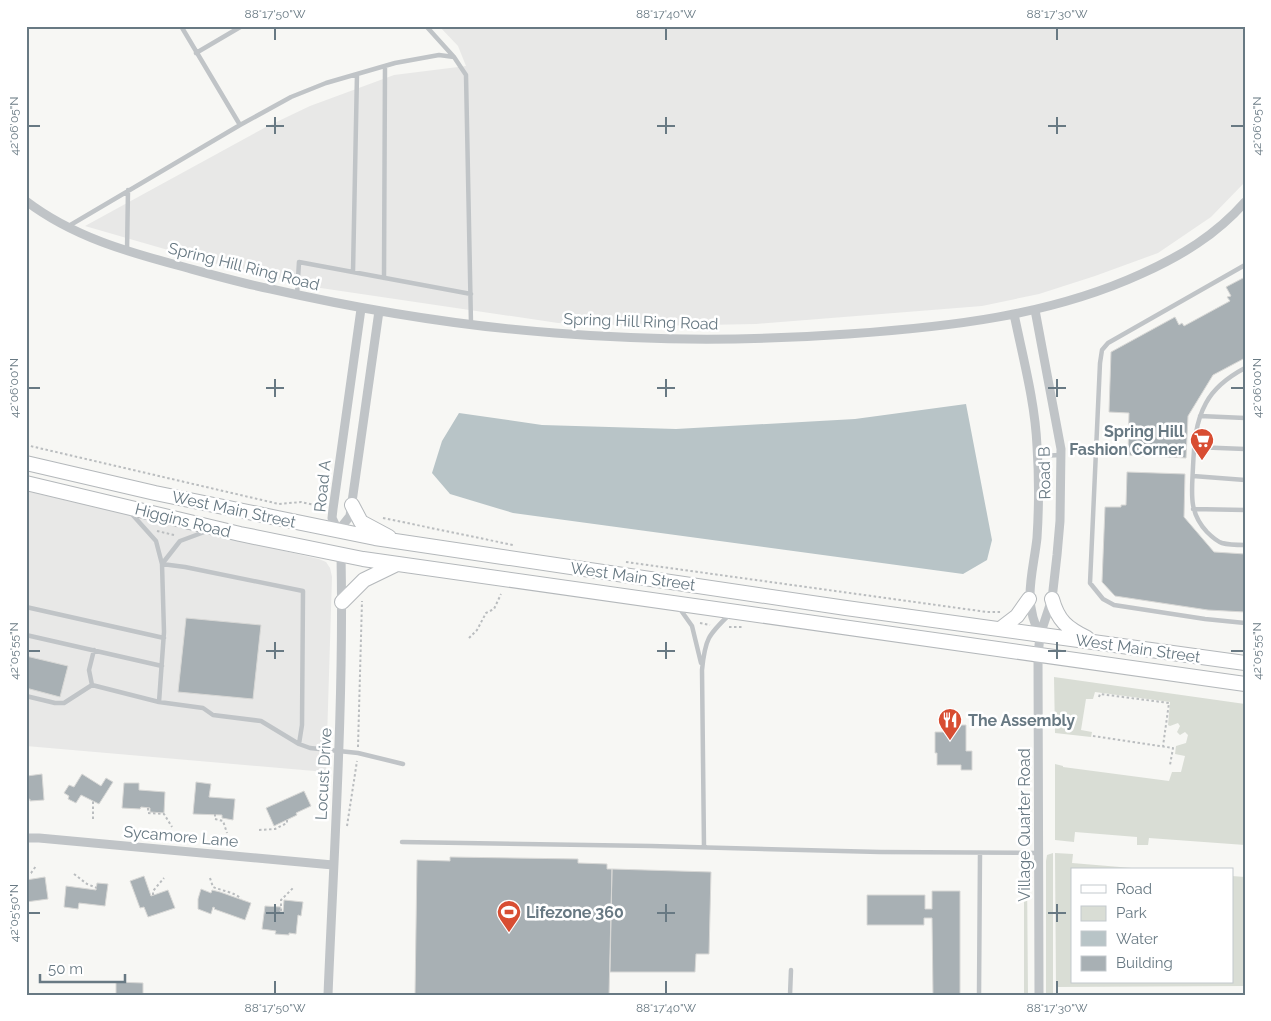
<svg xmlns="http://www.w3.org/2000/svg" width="1271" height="1021" viewBox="0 0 1271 1021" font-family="Raleway,sans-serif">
	<rect width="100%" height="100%" fill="#f7f7f4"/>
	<path fill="#e8e8e7" d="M439,26H1245V182L1211,217L1158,253L1095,276L1039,294L982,306L756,324L650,326L558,323L314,287L213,263L85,226L266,127L310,106L394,75L466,66L458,46Z
		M26,491L319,559L326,562L330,568L332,577L326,772L26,746Z"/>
	<path fill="#d9ddd5" d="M1054,677L1245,704V845L1149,838L1148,845H1137V837L1075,832L1074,842L1055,840V764L1063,766V767L1169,781L1172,772H1181L1185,756L1175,754L1176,746L1186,743L1188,735L1185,732L1180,735L1177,732L1180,726L1178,723L1170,726L1168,725L1170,702L1095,692L1093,699H1086L1081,730L1092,732L1091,737L1055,733Z
		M1053,853V995H1046V861L1047,855Z
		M1055,853L1073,854L1072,863L1156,870H1072V982H1232V876L1245,877V986L1056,987Z
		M1024,865L1027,871L1028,995H1024Z"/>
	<path fill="#b8c4c7" d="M966,404L992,540L987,560L963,574L513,513L450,494L432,473L442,441L459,413L542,425L676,429L855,419Z"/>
	<path fill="#a8b0b4" stroke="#d8d8d6" d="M1245,277V358L1213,375L1188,416L1186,458L1128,455L1129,413L1109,412L1111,352L1175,317L1179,325L1182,323L1184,326L1230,301L1227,297L1231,296L1226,287Z
		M1127,472L1185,474L1184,517L1214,552L1245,554V612L1208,610L1115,596L1102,582L1105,507H1121V505H1126Z
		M186,618L261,625L253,699L178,692Z
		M26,656L68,666L60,697L26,688Z
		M947,725H966V751H972V770H961V765H937V753H935V732H947Z
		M42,774L44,800L30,801V799L26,800L27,776Z
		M82,774L101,786L106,778L113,782L99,804L81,795L76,803L68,799L69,796L64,793L69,785L74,787Z
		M196,782L211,784L209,797L235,799L233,820L222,818V815L193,814Z
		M124,783H139V790L165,792L164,813L150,812V808L141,807L140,809L122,808Z
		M304,791L311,806L296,813L297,815L274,826L266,808Z
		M450,857L578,859V863L607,864V869H612L609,995H415L417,860L450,861Z
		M612,869L711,872L709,954H696L695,972H610Z
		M144,876L151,896L168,890L175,908L148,917L144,907L140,908L130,881Z
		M45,877L48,899L26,902V880Z
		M97,883L108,884L105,906L79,903L78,909L64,907L66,886L96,890Z
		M201,889L211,893L212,890L220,892L251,903L245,920L214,909L215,908L213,907L211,914L198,909V899Z
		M932,891H960V995H933L932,918H924V925H867V895H925V909H932Z
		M284,900L303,902L301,916L298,915L296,934L289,933V935L275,934L276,931L262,929L265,906L281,907L280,911L283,912Z
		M116,982L143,983V995H116Z"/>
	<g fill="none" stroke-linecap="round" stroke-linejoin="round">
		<g stroke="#b4b8bb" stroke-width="16">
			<path id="primary" d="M26,463L155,493L375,538L846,608L1245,663
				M26,483L240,534L363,559L1245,684
				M352,505L361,522L389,537
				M1052,599C1058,621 1067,628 1087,638
				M342,602L364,580L397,564
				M1000,629L1017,616L1029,599"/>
		</g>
		<path stroke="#babdbf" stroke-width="2" stroke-dasharray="2.5 2.5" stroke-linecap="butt" d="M26,445L279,504L301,502L324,507
			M383,518L513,545
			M157,531L174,535
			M626,562L987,612H1001
			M700,623L710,625
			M729,627H744
			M469,638L477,630L486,613L494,609L501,594
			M1099,697L1100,694L1169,703L1163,746
			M1093,736L1173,748L1170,765
			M358,747L362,601
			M148,808V813L164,814L172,827
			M215,814V819L223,821L227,833
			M93,819V801
			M347,826L357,761
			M259,830L275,829L287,823V820
			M26,874L31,873L36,866
			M74,874L87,884L97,888
			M210,878L213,887C222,891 235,892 241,899
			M153,895V891L164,878
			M281,911V900L294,887"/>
		<path stroke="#c0c4c7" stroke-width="4.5" d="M181,26L240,125
			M426,26L454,57L466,75L471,324
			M196,53L242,26
			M67,227L240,125L291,97L326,83L395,63L439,55L454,57
			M127,251L128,190
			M1245,265L1108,343L1102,350L1100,363L1090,583L1103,599L1114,605L1205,619L1245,623
			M353,272L357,74
			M384,278L385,66
			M297,295L299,262L471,294
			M1245,368C1230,376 1214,388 1206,403C1195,423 1194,445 1193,467C1192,492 1188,512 1207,532C1211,536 1216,541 1222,543C1229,545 1237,545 1245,545
			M1200,416L1245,418
			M1194,447L1245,449
			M1038,456L1061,455
			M1193,476L1245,480
			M1193,509L1245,510
			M130,512L156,541L162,564L180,541L207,531
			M26,525V529
			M26,607L164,638
			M680,609L692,626L701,663
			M26,635L162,666
			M92,685L89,670L94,650
			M26,696L55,703H64L92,685L159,702
			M299,744L302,725L303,591L185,567L162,564L164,632L159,702L203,708L213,715L261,721L299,744L310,748L358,753L403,764
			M402,842L651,846L880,852L1038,853
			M704,847L702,670C705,639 708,635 730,614
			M790,995L791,970
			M979,995L980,853"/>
		<path stroke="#c0c4c7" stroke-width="9" d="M26,201C73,237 128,252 184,267C213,275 241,283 271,289C364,310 459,326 555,333C653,341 751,341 848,334C948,327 1049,316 1141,274C1181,256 1216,235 1245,202
			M361,309L333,509L332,518L338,531L350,516L379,311
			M1035,310L1061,449L1060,521L1057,555L1052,599L1040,635L1038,656L1039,995
			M1014,314C1023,358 1035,402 1037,446C1039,476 1039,507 1037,538C1033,574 1022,601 1040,635
			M26,838H39L333,865
			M328,995C334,848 344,702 341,555"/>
		<use href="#primary" stroke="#fff" stroke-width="14"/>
	</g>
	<path fill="none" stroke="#687983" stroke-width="2" d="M275,28V40M666,28V40M1057,28V40M275,117V134M666,117V134M1057,117V134M28,126H40M266,126H284M657,126H675M1048,126H1066M1231,126H1244M275,379V397M666,379V397M1057,379V397M28,388H40M266,388H284M657,388H675M1048,388H1066M1231,388H1244M275,642V659M666,642V659M1057,642V659M28,651H40M266,651H284M657,651H675M1048,651H1066M1231,651H1244M275,904V922M666,904V922M1057,904V922M28,913H40M266,913H284M657,913H675M1048,913H1066M275,981V994M666,981V994M1057,981V994"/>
	<defs>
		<g id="supermarket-pin" transform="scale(1.25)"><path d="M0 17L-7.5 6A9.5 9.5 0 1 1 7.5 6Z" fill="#d84d32" stroke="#fff"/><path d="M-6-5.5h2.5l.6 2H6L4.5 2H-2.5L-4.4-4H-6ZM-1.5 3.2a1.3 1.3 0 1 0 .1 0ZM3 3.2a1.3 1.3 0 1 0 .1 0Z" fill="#fff"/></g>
		<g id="restaurant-pin" transform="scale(1.25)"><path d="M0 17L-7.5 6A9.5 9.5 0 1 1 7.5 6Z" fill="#d84d32" stroke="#fff"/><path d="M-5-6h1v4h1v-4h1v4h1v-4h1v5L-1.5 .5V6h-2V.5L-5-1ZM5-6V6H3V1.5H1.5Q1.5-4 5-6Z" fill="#fff"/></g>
		<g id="stadium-pin" transform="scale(1.25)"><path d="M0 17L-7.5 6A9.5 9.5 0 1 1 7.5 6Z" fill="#d84d32" stroke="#fff"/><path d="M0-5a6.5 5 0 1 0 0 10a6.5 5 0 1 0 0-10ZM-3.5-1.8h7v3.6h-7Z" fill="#fff"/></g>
	</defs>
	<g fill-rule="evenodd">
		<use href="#supermarket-pin" x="1202" y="440"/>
		<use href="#restaurant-pin" x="950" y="720"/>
		<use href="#stadium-pin" x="509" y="912"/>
	</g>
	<g text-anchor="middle" stroke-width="5" stroke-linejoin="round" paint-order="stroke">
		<g font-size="16" fill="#687983" stroke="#fff">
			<text transform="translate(244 266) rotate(14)" y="6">Spring Hill Ring Road</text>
			<text transform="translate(641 321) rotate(2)" y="6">Spring Hill Ring Road</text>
			<text transform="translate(1044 473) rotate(-91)" y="6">Road B</text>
			<text transform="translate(322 486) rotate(-84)" y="6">Road A</text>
			<text transform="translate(234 509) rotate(12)" y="6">West Main Street</text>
			<text transform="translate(183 520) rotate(14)" y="6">Higgins Road</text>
			<text transform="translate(633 576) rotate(8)" y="6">West Main Street</text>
			<text transform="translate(1138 648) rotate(8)" y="6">West Main Street</text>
			<text transform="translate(323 774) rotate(-87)" y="6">Locust Drive</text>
			<text transform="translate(1024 825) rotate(-90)" y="6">Village Quarter Road</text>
			<text transform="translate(181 836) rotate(5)" y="6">Sycamore Lane</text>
		</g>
		<g font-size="16" font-weight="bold" fill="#687983" stroke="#fff" text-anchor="start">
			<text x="1184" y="437" text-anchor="end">Spring Hill<tspan x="1184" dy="18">Fashion Corner</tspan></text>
			<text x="968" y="726">The Assembly</text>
			<text x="526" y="918">Lifezone 360</text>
		</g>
	</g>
	<rect width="1271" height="1021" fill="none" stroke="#ffffff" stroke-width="55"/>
	<rect x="1071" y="868" width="162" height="115" fill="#ffffff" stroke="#c3c9cd"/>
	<rect x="1081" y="885" width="25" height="8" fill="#ffffff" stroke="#c3c9cd"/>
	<text x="1116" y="894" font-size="15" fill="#687983">Road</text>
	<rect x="1081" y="906" width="25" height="15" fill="#d9ddd5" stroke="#c3c9cd"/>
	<text x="1116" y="918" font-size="15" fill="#687983">Park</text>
	<rect x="1081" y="931" width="25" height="15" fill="#b8c4c7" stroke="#c3c9cd"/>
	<text x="1116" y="944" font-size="15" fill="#687983">Water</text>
	<rect x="1081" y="956" width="25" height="15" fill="#a8b0b4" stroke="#c3c9cd"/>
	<text x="1116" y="968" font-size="15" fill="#687983">Building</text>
	<path d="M40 974v8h85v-8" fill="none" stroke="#687983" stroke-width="2.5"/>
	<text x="48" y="974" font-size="15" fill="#687983" stroke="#ffffff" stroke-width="4" paint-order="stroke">50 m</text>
	<rect x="28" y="28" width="1216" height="966" fill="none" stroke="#687983" stroke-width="2"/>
	<g font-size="12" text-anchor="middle" fill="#687983">
		<text x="275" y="18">88°17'50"W</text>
		<text x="666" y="18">88°17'40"W</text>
		<text x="1057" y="18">88°17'30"W</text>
		<text transform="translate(14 126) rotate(-90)" y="4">42°06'05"N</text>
		<text transform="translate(1257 126) rotate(-90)" y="4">42°06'05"N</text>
		<text transform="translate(14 388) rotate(-90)" y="4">42°06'00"N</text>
		<text transform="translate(1257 388) rotate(-90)" y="4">42°06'00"N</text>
		<text transform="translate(14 651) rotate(-90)" y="4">42°05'55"N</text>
		<text transform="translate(1257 651) rotate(-90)" y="4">42°05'55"N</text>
		<text transform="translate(14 913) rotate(-90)" y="4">42°05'50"N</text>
		<text x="275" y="1012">88°17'50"W</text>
		<text x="666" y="1012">88°17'40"W</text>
		<text x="1057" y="1012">88°17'30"W</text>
	</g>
</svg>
